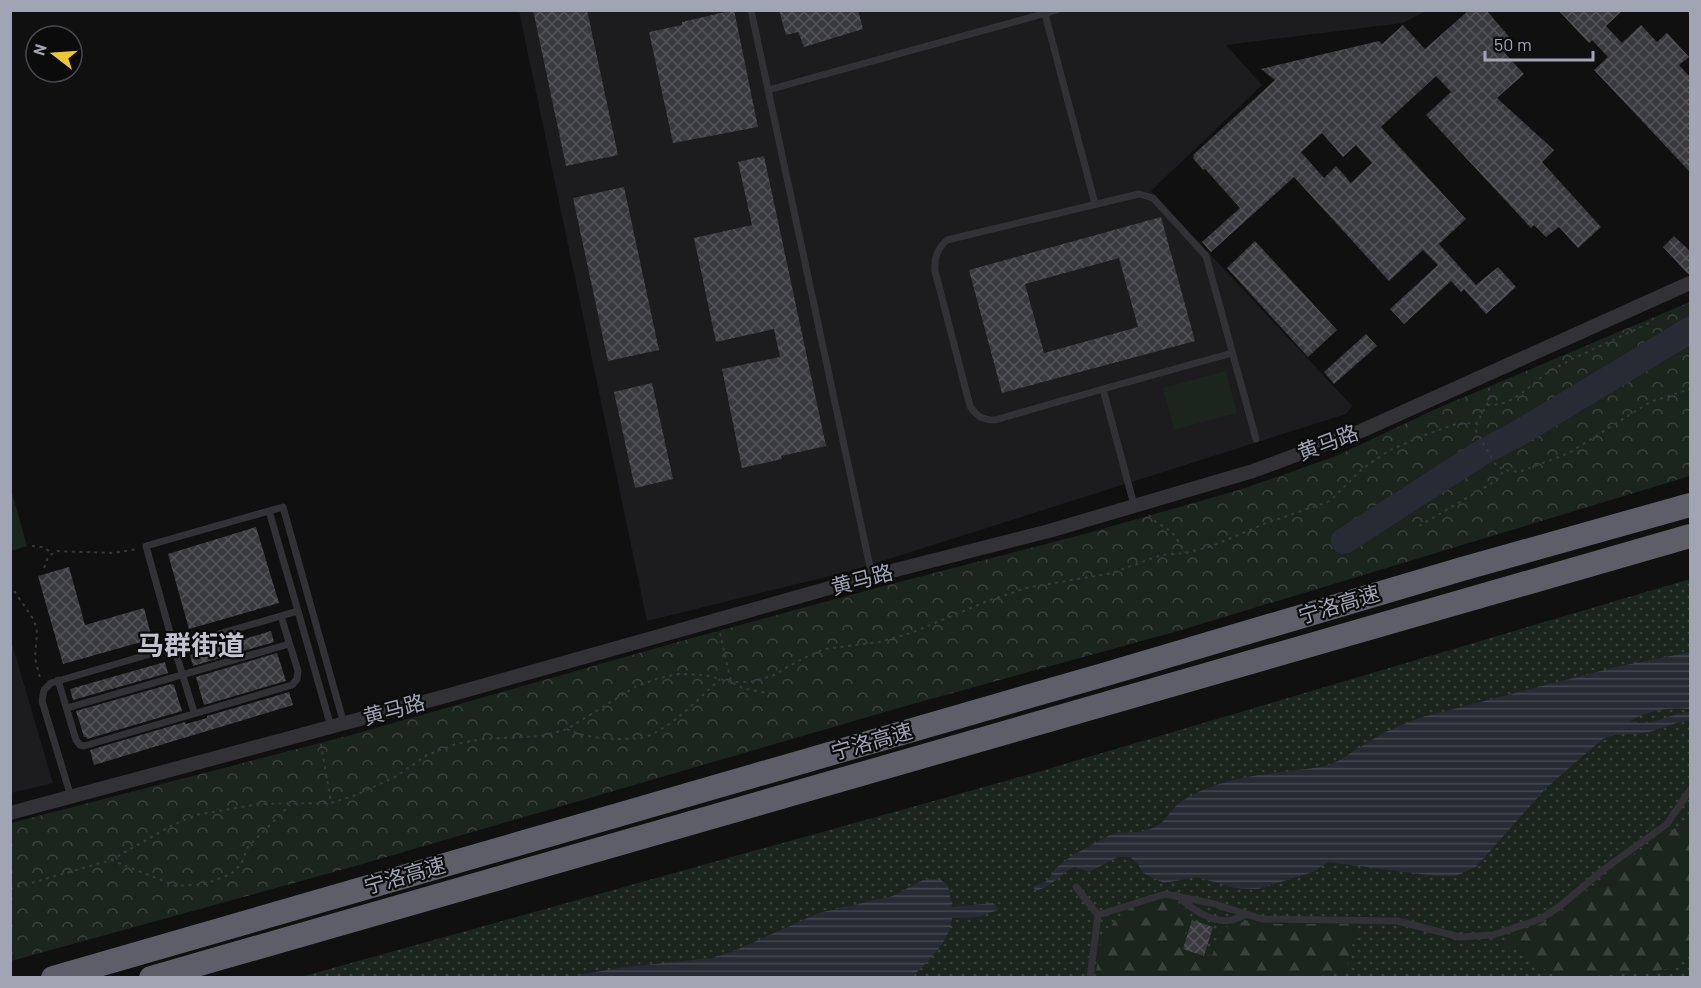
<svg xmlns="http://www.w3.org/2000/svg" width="1701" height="988" viewBox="0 0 1701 988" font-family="Barlow,'Noto Sans SC',sans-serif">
	<defs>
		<pattern id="grass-dots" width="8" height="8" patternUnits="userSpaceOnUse" patternTransform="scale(1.5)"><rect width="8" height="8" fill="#1c241e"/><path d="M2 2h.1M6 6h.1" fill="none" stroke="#3a413c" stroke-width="1.8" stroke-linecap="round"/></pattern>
		<pattern id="forest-firs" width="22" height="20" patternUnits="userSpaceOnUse" patternTransform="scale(1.5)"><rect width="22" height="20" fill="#1c241e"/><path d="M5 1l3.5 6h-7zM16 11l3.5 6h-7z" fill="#3a413c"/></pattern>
		<pattern id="park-crowns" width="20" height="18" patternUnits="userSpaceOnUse" patternTransform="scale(1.5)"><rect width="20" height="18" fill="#1c241e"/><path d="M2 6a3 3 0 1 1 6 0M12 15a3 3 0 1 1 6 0" fill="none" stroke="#3a413c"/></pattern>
		<pattern id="water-rules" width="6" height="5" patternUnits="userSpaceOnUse" patternTransform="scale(1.5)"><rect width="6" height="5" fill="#272c34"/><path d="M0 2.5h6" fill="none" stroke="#43484f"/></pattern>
		<pattern id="building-cross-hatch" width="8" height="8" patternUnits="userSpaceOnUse" patternTransform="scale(1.5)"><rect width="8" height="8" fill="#3a3a3e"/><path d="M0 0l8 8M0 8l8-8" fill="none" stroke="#535458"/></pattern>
	</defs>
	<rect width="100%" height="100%" fill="#101011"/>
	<path fill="#1c1c1e" d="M519,11H1426L1403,23L1226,45L1262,85L1151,191L1352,406L1346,414L854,570L647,621Z
		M10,637L53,783L11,793H10Z"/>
	<path fill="url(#grass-dots)" d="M1690,579V977L297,978L1041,771Z"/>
	<path fill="url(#forest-firs)" d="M1690,821V956L1677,967L1651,972L1581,977H1556L1521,953L1502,943L1508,937L1547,921L1659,836Z
		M1164,899L1176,901L1191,913L1181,949L1212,956L1222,928L1250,920L1276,924H1353L1358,930L1357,938L1352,945L1350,960L1342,972L1310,978H1095L1101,941L1116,919L1132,907Z"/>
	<path fill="url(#park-crowns)" d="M1690,302V476L1178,631L909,705L359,865L11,961V823L351,735L685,640L884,586L1088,533L1239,490L1336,456L1438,408Z"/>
	<path fill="#1c241e" d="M1226,371L1237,413L1174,430L1163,388Z
		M11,489L27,546L11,551H10Z"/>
	<path fill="url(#water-rules)" d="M1690,652V709C1667,707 1650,710 1630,721C1652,728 1669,713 1690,712V721C1674,721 1659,731 1643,733C1629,736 1618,732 1604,738L1547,787L1476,867L1455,876H1436L1328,862L1313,872L1258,889L1234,888L1197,877L1164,883L1143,873L1137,863L1130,857H1118L1089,872L1075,867C1059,873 1055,886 1035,891L1033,886C1055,881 1047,875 1061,864C1075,852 1094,844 1110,835C1125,830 1141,835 1155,827C1169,819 1168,812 1178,804C1186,798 1201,790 1211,787C1248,773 1287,773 1326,766L1338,761L1383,733L1419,718L1616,667Z
		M934,879L941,880L948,886L952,907L993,903L998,908V910L978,917L952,918C950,942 928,961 912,977H576L583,974L626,967L712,958L734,951L819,913L893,896L923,880Z"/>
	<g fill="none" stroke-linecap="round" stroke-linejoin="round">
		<path stroke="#272c34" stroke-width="26" d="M1344,541L1481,453L1519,433L1690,330"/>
	</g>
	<path fill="url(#building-cross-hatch)" fill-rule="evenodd" d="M533,10H587L618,155L566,166Z
		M734,10L758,127L673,143L649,32L682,25V22Z
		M779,10H858L863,29L804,47L798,32L786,35Z
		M1469,10H1486L1512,40L1501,49L1524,74L1497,98L1554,150L1542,162L1601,227L1578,248L1559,227L1546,237L1534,225L1531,228L1426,115L1451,92L1436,76L1381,127L1466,219L1439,244L1476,285L1498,267L1516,287L1486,314L1464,289L1461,292L1451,281L1404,324L1390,309L1438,265L1423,250L1389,281L1294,177L1211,252L1202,242L1240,208L1205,169L1203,170L1193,158L1194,156L1193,155L1275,80L1261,69L1379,41L1382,44L1403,25L1425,49ZM1322,133L1343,157L1356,145L1372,163L1351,183L1336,166L1324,178L1301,152Z
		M1558,10H1623L1606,26L1622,43L1641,25L1657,42L1667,33L1689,57L1679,65L1690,77V172L1594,70L1608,57L1592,40L1589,43Z
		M764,156L826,446L781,456L782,459L742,468L722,369L780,357L774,329L716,342L694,238L752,225L738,162Z
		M624,187L659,350L608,361L573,198Z
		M1161,217L1195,341L1002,393L969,270ZM1119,258L1138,327L1044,353L1025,284Z
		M1674,236L1690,251V274H1688L1663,247Z
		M1255,241L1337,330L1308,357L1227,268Z
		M1366,334L1377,346L1334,384L1324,372Z
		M652,383L673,479L635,488L614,392Z
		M256,527L279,603L189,629L168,554Z
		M69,567L85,625L144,608L152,639L63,664L38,576Z
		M271,631L274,642L193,666L190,655Z
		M277,653L286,681L204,705L196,677Z
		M165,662L168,673L73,700L70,689Z
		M171,684L174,685L182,711L87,739L86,737H84L76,711Z
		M289,692L293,705L94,765L90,750L185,722L186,724L207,718V716Z
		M1192,920L1213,927L1204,956L1183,949Z"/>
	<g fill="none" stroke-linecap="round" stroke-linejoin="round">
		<path stroke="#37383d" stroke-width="2" stroke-dasharray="3 4.5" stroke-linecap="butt" d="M1489,388L1490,398L1477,423L1476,431L1496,465L1504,470L1519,472L1569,453L1650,402L1690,389
			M1487,405C1519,406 1533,378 1559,366C1588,351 1618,338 1647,324L1654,318
			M1149,515L1153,520L1172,532L1186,553
			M1419,526L1497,480L1504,470
			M32,546L43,547L52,553
			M44,568L48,557L56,551L113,553L138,549
			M10,585L34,620L37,632L35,658L40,678
			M720,633L731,682L742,688L772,694
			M567,729C581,736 597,738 613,739C622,739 632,739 641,738C668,732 699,698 720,679
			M321,744L331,803
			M111,860L176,886L205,884L231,874L241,864L248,847L290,805
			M10,889L111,860L171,826L196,815L259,804L331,803L356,795L395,777L427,755L456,744L482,739L543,736L567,729L635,687L659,678L679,674L705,675L731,682H750L772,676L798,661L824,649L879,642L911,633L990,600L1026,588L1112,573L1161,555L1186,553L1212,546L1264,524L1330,501L1362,469L1390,450L1425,435L1456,424L1477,423"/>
		<path stroke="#313136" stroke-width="7" d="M751,10L872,576
			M1045,14L1095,204
			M768,90L1057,10
			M1103,389L995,420C983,420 976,416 970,406L935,271C934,258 937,249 947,240L1139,194L1153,198L1206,256L1256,439
			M1134,505L1103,389L1232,353
			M269,511L298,611
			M58,680L76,740L80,745L84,746L292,685L297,679L298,671L281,616
			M67,708L289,644
			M331,727L298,611L174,647L146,546L283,507L344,724
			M71,797L42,701L44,690L51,683L174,647L194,712
			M1076,887L1098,915L1090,978
			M1177,895C1189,908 1213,924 1232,920C1236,919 1241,916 1245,915
			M1098,915L1165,894L1211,903L1262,919L1397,921L1460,937L1493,935L1540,919L1560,906L1603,870L1667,824L1690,790"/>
		<path stroke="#313136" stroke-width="14" d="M10,813L446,696L872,576L1049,531L1253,471L1361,431L1690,283"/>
		<path stroke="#5d5e67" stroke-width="24" d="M53,978L1103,675L1462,569L1690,505
			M151,978L1690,536"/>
	</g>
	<g text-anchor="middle" stroke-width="4.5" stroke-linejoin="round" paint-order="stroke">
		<g font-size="21" fill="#a1a4b2" stroke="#0b0b0c">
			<text transform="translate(1328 443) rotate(-21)" y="7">黄马路</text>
			<text transform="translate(862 580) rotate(-15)" y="7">黄马路</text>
			<text transform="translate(1339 605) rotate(-17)" y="7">宁洛高速</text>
			<text transform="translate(394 710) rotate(-15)" y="7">黄马路</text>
			<text transform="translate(872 742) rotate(-16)" y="7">宁洛高速</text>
			<text transform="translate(405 876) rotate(-16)" y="7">宁洛高速</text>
		</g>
		<g font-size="27" font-weight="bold" fill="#c2c3ce" stroke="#0b0b0c">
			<text x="191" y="655">马群街道</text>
		</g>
	</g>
	<rect width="1701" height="988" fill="none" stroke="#a1a4b2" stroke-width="24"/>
	<g transform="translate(54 54) rotate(287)"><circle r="28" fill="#0b0b0c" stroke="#47484e" stroke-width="1.5"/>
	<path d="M0-4.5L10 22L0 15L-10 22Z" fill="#edc82c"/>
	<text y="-9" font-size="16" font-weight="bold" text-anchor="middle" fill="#a1a4b2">N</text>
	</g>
	<path d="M1485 51v9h108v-9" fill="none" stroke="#a1a4b2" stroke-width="3"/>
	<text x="1494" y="51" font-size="18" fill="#a1a4b2" stroke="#0b0b0c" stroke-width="4.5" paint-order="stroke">50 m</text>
</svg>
